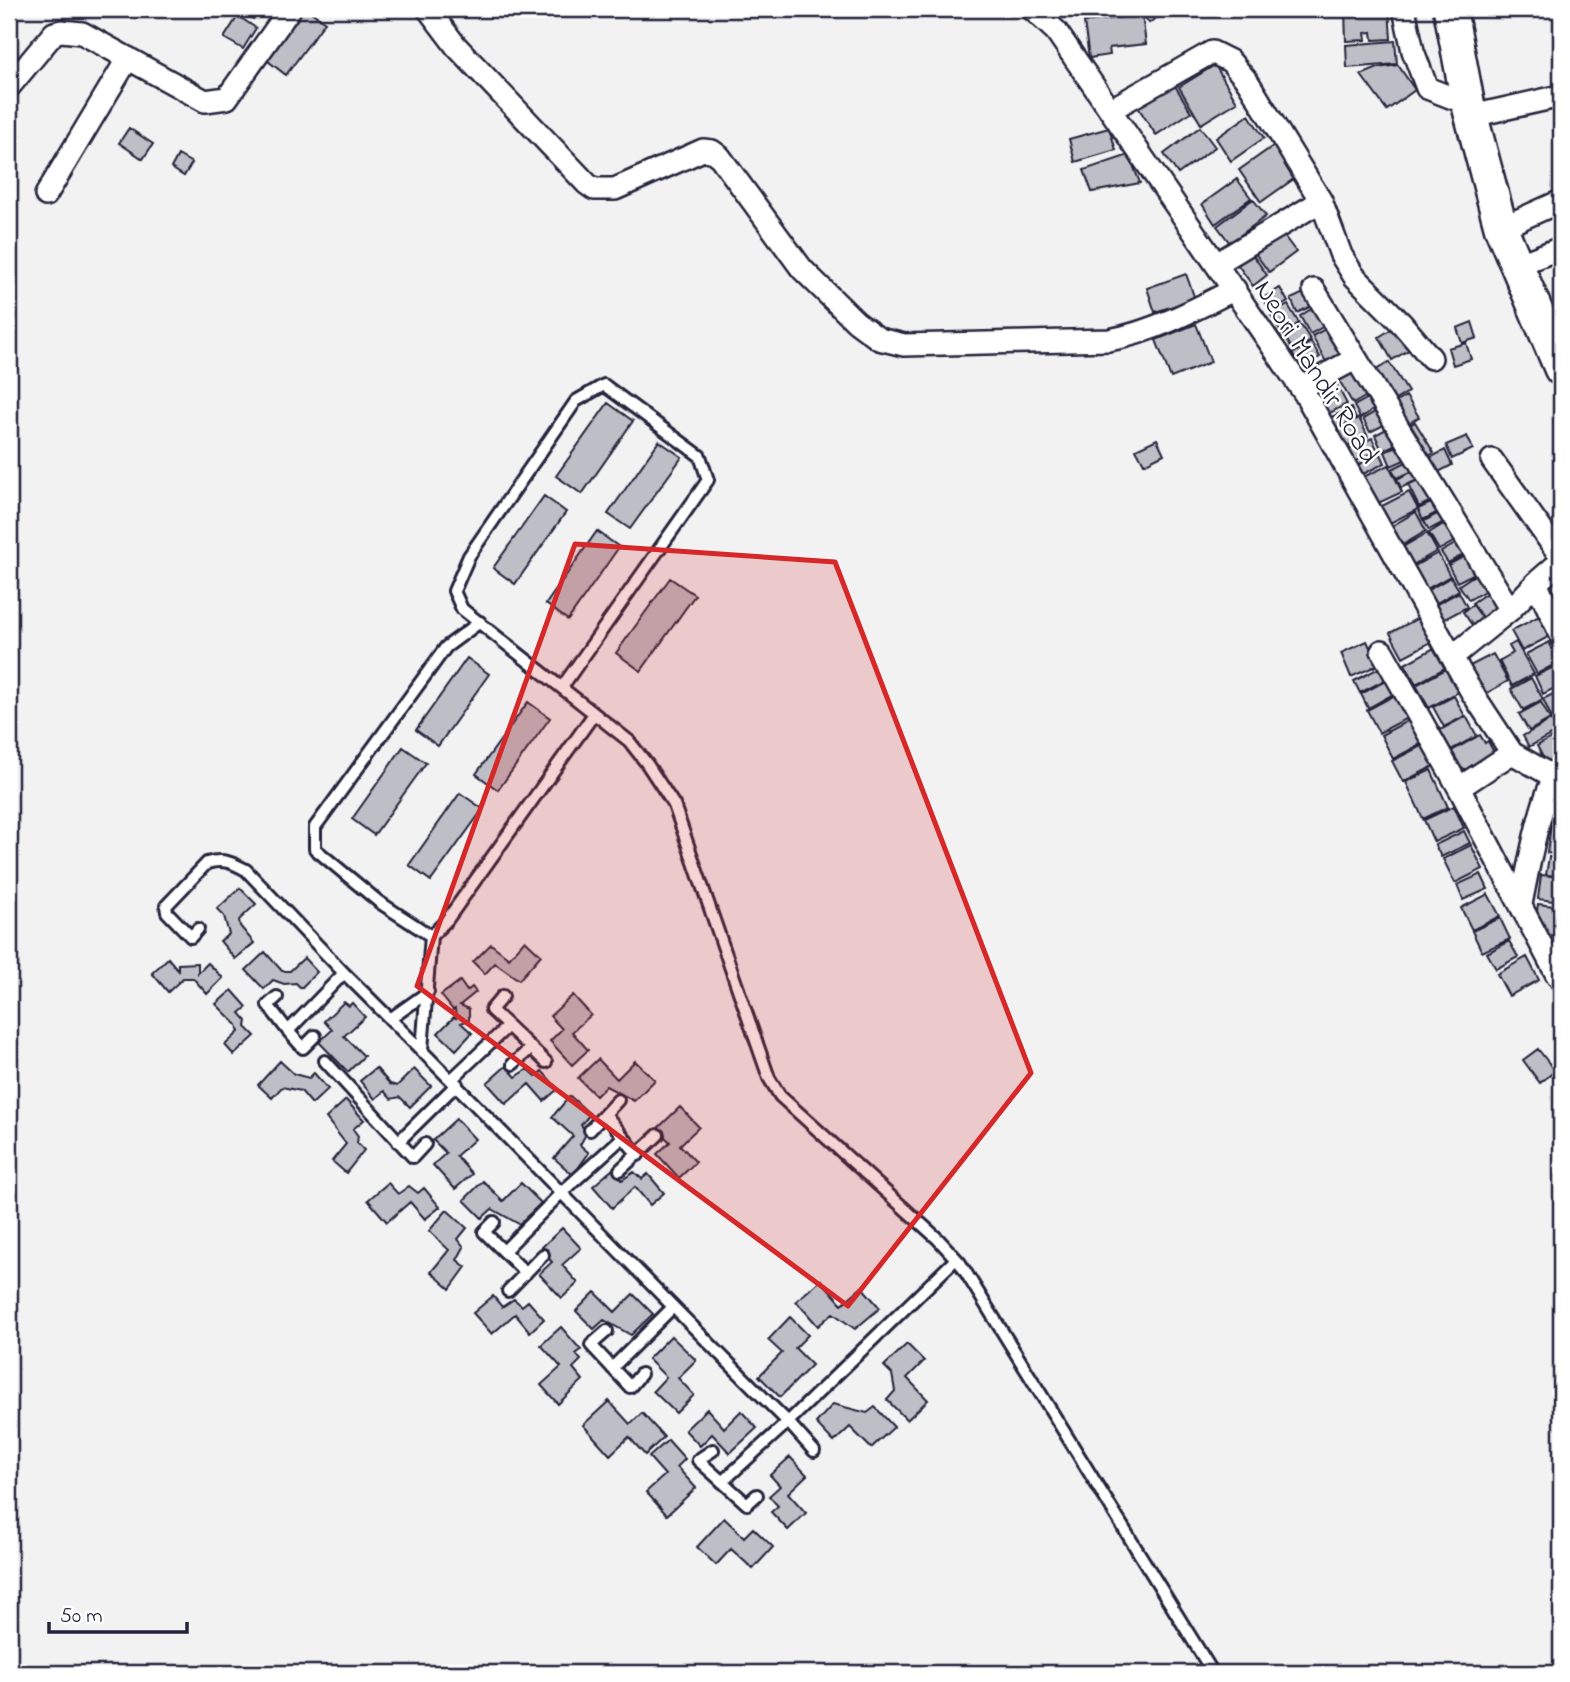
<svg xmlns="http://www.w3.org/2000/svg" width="1570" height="1682" viewBox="0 0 1570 1682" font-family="'Indie Flower',sans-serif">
	<rect width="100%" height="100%" fill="#f2f2f3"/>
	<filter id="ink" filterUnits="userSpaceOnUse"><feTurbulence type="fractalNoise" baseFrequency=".0143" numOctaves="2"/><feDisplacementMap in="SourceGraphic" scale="14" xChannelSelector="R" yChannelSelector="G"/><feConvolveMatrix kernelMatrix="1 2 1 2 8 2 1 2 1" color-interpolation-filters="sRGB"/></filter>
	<g filter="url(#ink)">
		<path fill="#bebec6" stroke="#22223b" stroke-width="2" d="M235,9H259L253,19Z
			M293,9H307L325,22L286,75L259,54Z
			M1139,9H1169L1149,23Z
			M1389,9L1391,39L1373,40L1372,32L1365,33L1366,40L1346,41L1345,11Z
			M1142,15L1146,44L1109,48L1110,55L1089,58L1084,22Z
			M238,16L256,28L243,49L224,38Z
			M1395,41L1397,64L1347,68L1346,45Z
			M1215,65L1237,102L1201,124L1179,87Z
			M1398,65L1415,90L1387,110L1361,75L1378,68Z
			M1174,84L1191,112L1156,135L1138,107Z
			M1249,115L1264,138L1231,161L1216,138Z
			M1200,127L1215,147L1178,174L1164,154Z
			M129,128L153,144L143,159L119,143Z
			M1109,128L1116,150L1075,162L1069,139Z
			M1276,144L1298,176L1261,202L1239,170Z
			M178,155L192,163L184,176L171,168Z
			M1129,155L1140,183L1092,192L1084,170Z
			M1237,179L1251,198L1215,224L1202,204Z
			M1253,199L1266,216L1230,243L1217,226Z
			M1278,228L1296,252L1269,272L1251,248Z
			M1250,251L1267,275L1253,286L1235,261Z
			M1186,274L1195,299L1155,312L1147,288Z
			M1280,288L1288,302L1271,312L1263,298Z
			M1308,291L1314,305L1297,313L1291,299Z
			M1288,305L1299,323L1282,334L1271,315Z
			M1316,306L1326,325L1310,334L1300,316Z
			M1472,322L1477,338L1462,343L1457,328Z
			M1196,324L1211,362L1171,378L1156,340Z
			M1399,324L1415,346L1392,360L1379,337Z
			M1301,325L1311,341L1293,351L1284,335Z
			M1329,327L1348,361L1331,371L1312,336Z
			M1311,342L1320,357L1300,369L1291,355Z
			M1466,343L1471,359L1453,365L1448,348Z
			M1389,362L1408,392L1386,406L1367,376Z
			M1355,370L1370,394L1353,404L1339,380Z
			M1331,374L1347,404L1324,416L1308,387Z
			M1372,396L1378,407L1360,418L1354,406Z
			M1406,396L1419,417L1401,428L1388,407Z
			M608,403L633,421L582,494L556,476Z
			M1351,408L1356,419L1332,431L1327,419Z
			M1379,410L1386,424L1370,432L1363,419Z
			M1359,418L1368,437L1341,450L1332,431Z
			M1415,422L1434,453L1420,461L1402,430Z
			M1390,427L1398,443L1382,451L1375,435Z
			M1467,436L1473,449L1452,459L1446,445Z
			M1372,438L1378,451L1350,464L1344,452Z
			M1157,439L1164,454L1144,464L1136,449Z
			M659,441L682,457L630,529L608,514Z
			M1402,443L1409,458L1391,466L1385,452Z
			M1445,450L1452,465L1431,476L1424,461Z
			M1381,454L1385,463L1357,477L1353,467Z
			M1408,461L1413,471L1397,478L1392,469Z
			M1389,465L1402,492L1374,505L1361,478Z
			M1415,470L1419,479L1401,488L1397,479Z
			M1420,479L1431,501L1419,507L1408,485Z
			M1409,492L1418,509L1388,524L1380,507Z
			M544,496L566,512L515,584L493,568Z
			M1433,502L1438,512L1423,520L1418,509Z
			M1416,512L1426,531L1401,546L1390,527Z
			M1439,513L1444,522L1429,530L1424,521Z
			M1445,523L1455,541L1439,550L1429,533Z
			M597,531L619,547L568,620L546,604Z
			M1427,533L1437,551L1411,566L1401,548Z
			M1457,543L1463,555L1448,563L1441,552Z
			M1438,553L1450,576L1423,591L1411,568Z
			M1467,555L1477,572L1457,582L1448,565Z
			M1476,574L1486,590L1469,600L1459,585Z
			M1451,577L1459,590L1431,606L1423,593Z
			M670,578L695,595L641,671L616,653Z
			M1491,590L1505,611L1486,623L1472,603Z
			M1459,592L1467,607L1441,621L1433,606Z
			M1473,605L1485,622L1475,629L1463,612Z
			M1539,616L1550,636L1522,651L1511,631Z
			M1418,618L1431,642L1403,657L1390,633Z
			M1367,641L1378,665L1351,677L1341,653Z
			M1516,642L1534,674L1512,686L1499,661L1513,653L1509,646Z
			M1549,642L1559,662L1537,674L1526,654Z
			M1434,648L1445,668L1416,684L1405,664Z
			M1493,654L1508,681L1485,694L1470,666Z
			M467,658L489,674L438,746L416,730Z
			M1556,666L1561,678V685L1543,694L1535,676Z
			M1379,668L1385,680L1360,693L1354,681Z
			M1448,668L1460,691L1429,708L1416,685Z
			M1531,678L1543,699L1523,710L1511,689Z
			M1387,680L1395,693L1368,708L1361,694Z
			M1561,690V720L1554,723L1543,699Z
			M1397,694L1409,717L1379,733L1367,710Z
			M1454,696L1465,716L1444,727L1433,707Z
			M528,702L550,718L498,790L476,774Z
			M1541,702L1550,719L1529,731L1519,714Z
			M1466,716L1477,736L1451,750L1440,730Z
			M1411,719L1423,743L1393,759L1381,735Z
			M1551,720L1558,731L1529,747L1523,736Z
			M1558,734L1561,740V754L1546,763L1537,746Z
			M1480,735L1485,743L1488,741L1498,760L1478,771L1459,768L1450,752Z
			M1423,745L1434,766L1403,782L1392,761Z
			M403,747L426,763L374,835L352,819Z
			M1431,770L1448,807L1423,819L1406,782Z
			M460,793L483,809L431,881L409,865Z
			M1554,797L1561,798V822L1551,821Z
			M1454,806L1464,828L1434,842L1424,820Z
			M1551,825L1561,827V855L1547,853Z
			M1464,831L1470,843L1441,857L1435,845Z
			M1471,845L1483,869L1455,883L1443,859Z
			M1549,857L1561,859V876L1546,875Z
			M1481,874L1488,889L1463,900L1457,885Z
			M1541,875L1561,877V902L1538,899Z
			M240,888L256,904L239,920L240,926L254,943L235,959L220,941L229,934L224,916L217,909Z
			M1488,894L1500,916L1472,930L1461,908Z
			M1538,904L1561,907V937L1543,934L1544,928L1535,926Z
			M1500,918L1510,939L1482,952L1472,931Z
			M525,940L541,955L519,980L495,963L485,974L473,962L491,944L509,958Z
			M1509,941L1518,957L1496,969L1487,953Z
			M265,952L282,971H290L304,958L317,972L301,988L296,983L284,984L273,980L264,989L246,970Z
			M1527,957L1539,980L1509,996L1497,974Z
			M168,958L178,970V964L198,963V973L208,963L223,978L207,994L193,978H183L168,992L152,973Z
			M460,981L467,991L472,987L476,992L460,1005L469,1009V1020L461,1023L472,1033L456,1050L438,1033L454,1017L456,1018L455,1009L453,1010L441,995Z
			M232,990L247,1007L240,1013L247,1021L246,1027L255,1036L234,1055L225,1045L239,1032L237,1025L216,1004Z
			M573,995L591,1015L572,1032L588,1050L572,1065L550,1041L562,1029L550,1016Z
			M344,1002L349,1006L352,1003L365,1017L344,1036L364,1056L348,1072L319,1042L332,1030L324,1021Z
			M1538,1049L1555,1071L1540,1083L1523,1060Z
			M598,1059L617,1079L635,1061L655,1080L634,1101L606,1086L596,1096L578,1078Z
			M280,1061L294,1074L309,1078L314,1073L328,1089L312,1104L301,1091L282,1087L272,1098L258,1085Z
			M506,1066L516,1077L528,1069L536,1076L542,1071L558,1089L544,1101L529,1084L506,1104L487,1083Z
			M376,1068L390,1084L397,1086L414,1069L431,1086L410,1107L400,1097L391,1099L384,1091L375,1099L360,1081Z
			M570,1096L590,1114L581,1125L587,1132L580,1145L589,1153L573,1175L554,1158L573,1136L552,1117Z
			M346,1100L364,1120L353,1129L358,1136L357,1143L364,1150L346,1173L332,1161L346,1144L326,1118Z
			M680,1107L699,1127L680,1145L696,1162L679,1178L657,1154L670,1142L657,1129Z
			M456,1119L475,1139L456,1156L472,1174L455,1189L433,1165L446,1153L433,1140Z
			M613,1169L622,1180L634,1172L642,1179L648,1174L664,1193L650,1205L635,1187L612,1208L593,1186Z
			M483,1181L503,1201L521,1183L541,1203L519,1224L492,1209L482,1218L464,1200Z
			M388,1183L398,1194L409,1186L418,1193L424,1188L440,1207L425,1219L410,1202L387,1222L368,1200Z
			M447,1210L467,1228L458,1239L464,1247L457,1260L466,1267L450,1289L431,1272L449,1250L429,1231Z
			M562,1228L581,1248L562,1265L578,1283L562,1298L539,1274L552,1262L540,1249Z
			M821,1280L842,1304L862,1287L880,1308L855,1329L833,1313L818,1326L796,1301Z
			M595,1292L615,1312L633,1294L653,1314L631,1335L604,1320L594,1329L576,1311Z
			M493,1296L502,1307L514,1299L522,1306L528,1301L544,1319L530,1332L515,1314L492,1334L473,1313Z
			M790,1317L808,1335L795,1348L812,1365L780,1397L759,1376L782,1353L768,1340Z
			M561,1327L581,1350L576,1354L581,1360L573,1368L583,1380L558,1404L541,1385L561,1367L541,1345Z
			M671,1336L696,1360L678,1378L694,1395L676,1413L653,1391L666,1377L648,1359Z
			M907,1344L924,1361L907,1378L928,1400L907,1420L887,1400L895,1391L892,1374L884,1366Z
			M609,1401L630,1424L642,1413L664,1437L645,1455L629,1437L610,1455L583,1425Z
			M833,1404L867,1413L875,1407L894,1427L871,1448L850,1427L834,1442L816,1423Z
			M707,1409L724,1428L741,1411L757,1428L730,1453L712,1434L700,1446L685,1430Z
			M668,1440L685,1459L677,1467L696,1488L667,1515L646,1492L665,1475L649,1457Z
			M790,1457L807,1475L788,1493L806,1513L788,1530L771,1512L778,1506L769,1496L780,1486L770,1475Z
			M724,1518L744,1537L753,1528L773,1547L753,1569L731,1549L716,1565L697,1547Z"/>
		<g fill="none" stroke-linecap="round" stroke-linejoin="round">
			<g stroke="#22223b" stroke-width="16">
				<path id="lane" d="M480,622L446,647L315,827V849L379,902L431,936L447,920L594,714
					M562,687L708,480L700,456L604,385L576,401L469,556L454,591L462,609L629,741L647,764L674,805L769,1078L780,1096L938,1239L960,1263L1213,1673
					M198,929L191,937L167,912L166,906L207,863C223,858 233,863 246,870L344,973
					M503,996L491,1010L508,1026
					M277,997L268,1005L288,1031
					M390,1019L428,992
					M315,1036L303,1048L288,1031L344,973C494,1121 638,1274 788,1422L956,1259
					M422,1050L431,936
					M325,1061L413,1157L425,1144
					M513,1064L531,1048
					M452,1079L508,1026L546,1062
					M605,1114L638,1155
					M590,1130L618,1100
					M398,1142L457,1084
					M620,1170L658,1135
					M494,1222L484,1232L526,1273
					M504,1251L560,1194L623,1137
					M508,1291L543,1255
					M607,1331L591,1345L630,1387L641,1374
					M612,1368L672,1308
					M713,1450L698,1460L747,1504L757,1495
					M722,1482L788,1422L814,1451"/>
			</g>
			<g stroke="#22223b" stroke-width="26">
				<path id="street" d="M428,9L456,46L587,184L594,189H615L703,150L712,151L720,157L802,269L856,322L879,339L904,345L1109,340C1153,332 1196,309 1235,289
					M1032,9L1056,31L1305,394L1452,657L1510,610L1536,583L1561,561
					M1404,9L1413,51L1427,88L1468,104
					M9,87L54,33L61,31L82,33L205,101L227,98L290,9
					M1110,110L1212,52L1230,61L1248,82L1321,201L1341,255L1354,276L1402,324L1431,358
					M1472,116L1561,96
					M46,195L128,58
					M1501,228L1561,201
					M1216,264L1321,201
					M1517,265L1561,248
					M1314,290L1510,610
					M1301,388L1355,359
					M1492,460L1561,557
					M1536,583L1561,635
					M1382,651L1459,788L1557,975L1561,980
					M1452,657L1471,691L1512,753L1561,781
					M1459,788L1512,753
					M1521,904C1528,870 1541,791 1561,766"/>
			</g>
			<g stroke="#22223b" stroke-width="37">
				<path id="secondary" d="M1450,9L1468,104L1501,228L1561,369"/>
			</g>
			<use href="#lane" stroke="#fff" stroke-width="10"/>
			<use href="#street" stroke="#fff" stroke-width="21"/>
			<use href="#secondary" stroke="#fff" stroke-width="32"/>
		</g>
	</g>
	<path fill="#d62828" fill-opacity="0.2" stroke="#d62828" stroke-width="5" stroke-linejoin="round" d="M575,544L835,562L1031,1073L848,1306L417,986Z"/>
	<g text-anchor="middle" stroke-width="5" stroke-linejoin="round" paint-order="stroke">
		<g font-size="28" fill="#22223b" stroke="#fff">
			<text transform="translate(1318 371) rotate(58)" y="10">Neori Mandir Road</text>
		</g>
	</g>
	<rect width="1570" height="1682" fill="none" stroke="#fff" stroke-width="35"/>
	<rect x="18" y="18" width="1535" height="1647" fill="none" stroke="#22223b" stroke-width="2.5" filter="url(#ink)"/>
	<path d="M49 1622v10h138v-10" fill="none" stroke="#22223b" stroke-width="3.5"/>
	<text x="60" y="1622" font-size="21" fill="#22223b" stroke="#ffffff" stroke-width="5" paint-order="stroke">50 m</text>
</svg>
